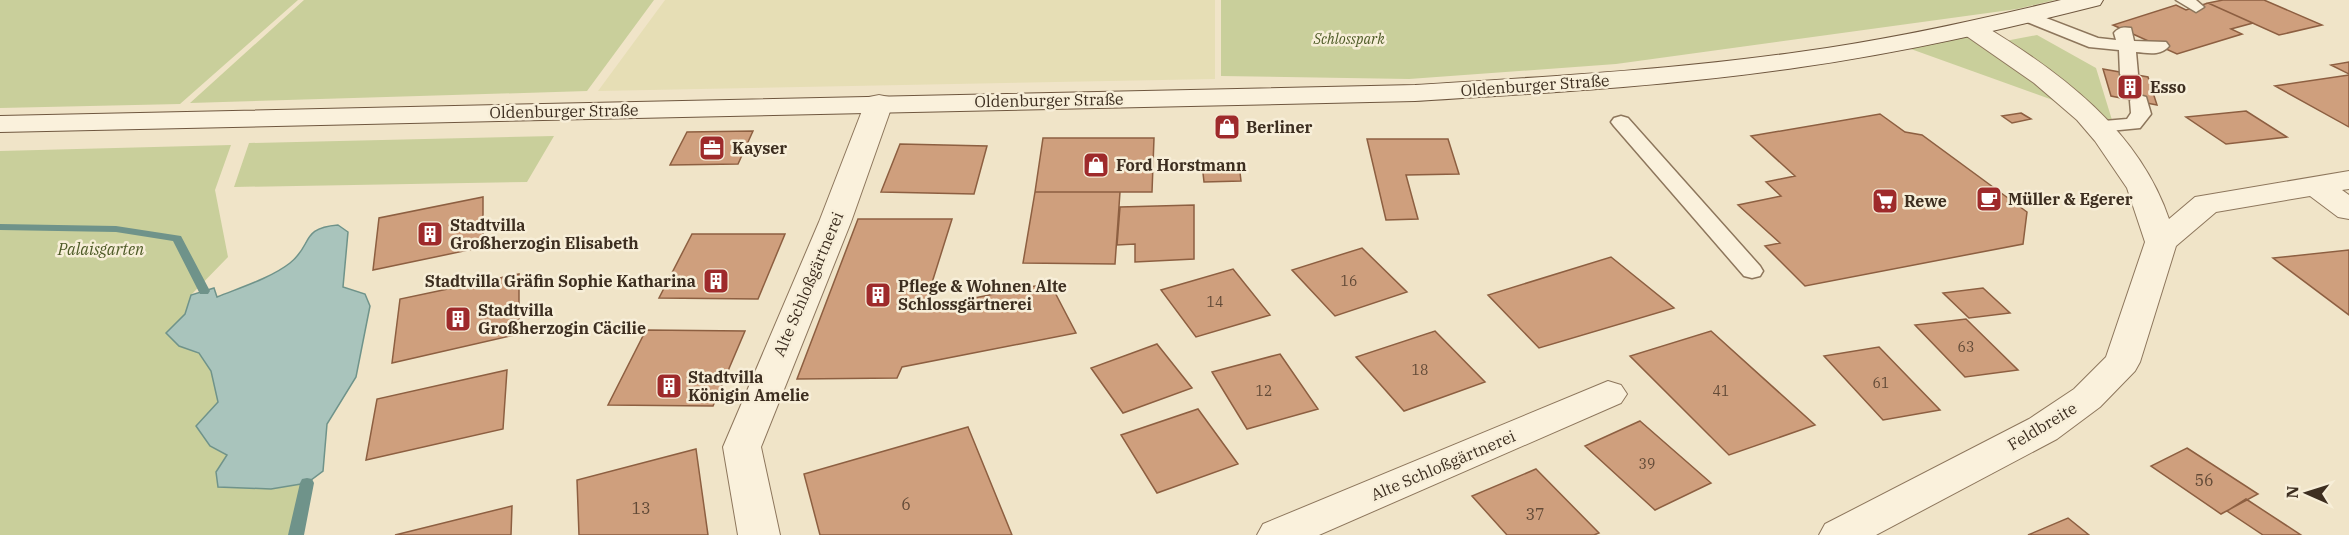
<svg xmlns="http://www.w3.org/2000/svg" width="2349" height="535" viewBox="0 0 2349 535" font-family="'IBM Plex Serif',serif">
	<rect width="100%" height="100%" fill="#f0e4c8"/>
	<path fill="#e6deb5" d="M665,0H1215V79L598,91Z"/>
	<path fill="#c9cf9b" d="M0,0H298L180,104L0,108Z
		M304,0H654L587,91L190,103Z
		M1221,0H2055L2017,9L1616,64L1409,79L1221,76Z
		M1974,30L2099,126L2050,99L1897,44Z
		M2037,35L2096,68L2112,120L2101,121L2000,42Z
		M554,136L527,182L234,187L249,143Z
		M231,145L215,190L228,257L191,295L179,346L199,352L211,371L218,402L210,446L227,455L216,472L271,489L307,483L299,535H0V151Z"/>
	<path fill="#a9c4bc" stroke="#6f938a" stroke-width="1.5" d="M338,225L348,232L343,287L365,294L370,306L356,377L327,424L323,471L307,483L271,489L218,487L216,472L227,455L210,446L196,426L218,402L211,371L199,353L179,346L166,333L185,314L191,295L214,288L217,297C239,288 271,278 290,263C313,245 300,228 338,225Z"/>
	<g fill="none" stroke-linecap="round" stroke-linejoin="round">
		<path fill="#6f938a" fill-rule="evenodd" d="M0,224L116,226L181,236L210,291L208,294H200L173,241L116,232L0,230Z
			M307,478L312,479L314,483L304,535H288L300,483L302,479Z"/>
	</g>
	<path fill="#cf9f7d" stroke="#8d5f41" stroke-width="1.5" d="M2223,0H2264L2322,25L2279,35L2208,3Z
		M2208,3L2253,23L2231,29L2242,34L2177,54L2113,25L2176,5L2186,10Z
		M2349,62V74L2331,65Z
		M2103,69L2148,77L2157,105L2111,96Z
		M2349,75V127L2275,86Z
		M2246,111L2287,137L2226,144L2186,117Z
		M2021,113L2031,119L2012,123L2002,116Z
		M1880,114L1905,132L1922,135L2027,212L2023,244L1805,286L1765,246L1780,243L1738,205L1781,196L1766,182L1795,176L1751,136Z
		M753,131L738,164L670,165L687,132Z
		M1043,138H1154L1152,192H1035Z
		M1367,139H1448L1459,174L1406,175L1418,219L1386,220Z
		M900,144L987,146L974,194L881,192Z
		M1202,164H1239L1241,181L1204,182Z
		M1035,192H1120L1115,264L1023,263Z
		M483,197V247L373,270L379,218Z
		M1194,205V259L1135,262V244L1117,245L1120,207Z
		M858,219H952L924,308L1050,283L1076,333L902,367L897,378L797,379Z
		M692,234H785L758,299L659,298Z
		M1362,248L1407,292L1335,316L1292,270Z
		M2349,250V315L2273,258Z
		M1611,257L1674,308L1539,348L1488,295Z
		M1233,269L1270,315L1196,337L1161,290Z
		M519,274V334L392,363L400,299Z
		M1983,288L2010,313L1969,318L1943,293Z
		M1966,319L2018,370L1965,377L1915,325Z
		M646,330L745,331L713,406L608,405Z
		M1435,331L1485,382L1404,411L1356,357Z
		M1711,331L1815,425L1729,455L1630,356Z
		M1157,344L1192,388L1123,413L1091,368Z
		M1879,347L1940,410L1883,420L1824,356Z
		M1280,354L1318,409L1247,429L1212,372Z
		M507,370L503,429L366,460L377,399Z
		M1198,409L1238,464L1157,493L1121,435Z
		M1640,421L1711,483L1655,510L1585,446Z
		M968,427L1012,535H820L804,474Z
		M2187,448L2258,494L2221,514L2151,466Z
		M696,449L708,535H579L577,480Z
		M1536,469L1599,533L1594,535H1507L1472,496Z
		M2246,499L2301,535H2263L2227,511Z
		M512,506L511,535H395Z
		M2068,518L2089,535H2028Z"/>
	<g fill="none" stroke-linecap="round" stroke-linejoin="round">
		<g stroke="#8d765c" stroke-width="3">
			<path id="lane" d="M2176,0H2196L2204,7L2196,12Z
				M2028,11L2098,38L2116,40L2114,33C2119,27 2124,27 2131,28L2134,41L2166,42L2169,46C2161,56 2148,53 2136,52L2138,74L2135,78H2123L2120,74L2119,50L2089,47L2022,20L2020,16L2022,12Z
				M2139,95L2146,97L2151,114L2140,128L2099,132L2092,130L2089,126L2092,122L2127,119L2131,113L2130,101L2132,97Z
				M1621,116L1628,118L1760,266L1763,271L1760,276L1752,278L1744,276L1614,126L1611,122L1614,118Z"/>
		</g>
		<g stroke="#8d765c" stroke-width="2">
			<path id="street" d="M1974,22L1983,25C2060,72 2139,130 2169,219L2195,197L2349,171V189L2342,190L2349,195V219L2338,217L2310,196L2216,212L2176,246L2140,362L2135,371L2100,407L2057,439L1876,535H1819L1825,524L2029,419L2074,389L2106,357L2145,242L2127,188L2095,141L2077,120L2034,83L1965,35L1961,30L1965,25Z
				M879,95L889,97L893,103L851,222L761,447L780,535H738L723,447L819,222L865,103L869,97Z
				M1608,381L1621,385L1627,394L1621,403L1319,535H1257L1263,524Z"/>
		</g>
		<g stroke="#6f573f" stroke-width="2">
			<path id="secondary" d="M2061,0H2103L2100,5C2001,30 1902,53 1801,67C1673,86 1544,93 1415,101L0,132V116L1415,85C1543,77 1672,70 1799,52C1887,40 1974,21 2061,0Z"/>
		</g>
		<use href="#lane" fill="#faf1dc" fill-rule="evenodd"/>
		<use href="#street" fill="#faf1dc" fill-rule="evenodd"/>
		<use href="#secondary" fill="#faf1dc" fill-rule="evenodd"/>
	</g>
	<defs>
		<g id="building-square" transform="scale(1.35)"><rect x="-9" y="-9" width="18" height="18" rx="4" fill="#9e2a2b" stroke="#f7eed8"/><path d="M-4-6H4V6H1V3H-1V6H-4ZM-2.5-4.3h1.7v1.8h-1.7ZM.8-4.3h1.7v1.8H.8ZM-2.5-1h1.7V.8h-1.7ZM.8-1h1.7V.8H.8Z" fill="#fff"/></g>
		<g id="shop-square" transform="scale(1.35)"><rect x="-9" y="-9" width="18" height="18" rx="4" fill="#9e2a2b" stroke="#f7eed8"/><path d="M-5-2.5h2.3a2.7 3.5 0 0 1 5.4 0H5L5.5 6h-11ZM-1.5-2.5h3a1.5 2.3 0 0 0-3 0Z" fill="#fff"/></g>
		<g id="office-square" transform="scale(1.35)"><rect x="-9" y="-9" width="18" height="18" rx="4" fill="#9e2a2b" stroke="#f7eed8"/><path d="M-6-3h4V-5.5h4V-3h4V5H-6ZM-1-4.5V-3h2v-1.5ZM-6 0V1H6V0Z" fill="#fff"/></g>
		<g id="cafe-square" transform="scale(1.35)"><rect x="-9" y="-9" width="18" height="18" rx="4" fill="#9e2a2b" stroke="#f7eed8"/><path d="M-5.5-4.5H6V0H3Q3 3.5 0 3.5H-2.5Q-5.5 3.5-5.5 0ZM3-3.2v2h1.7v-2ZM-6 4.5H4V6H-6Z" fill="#fff"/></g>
		<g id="supermarket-square" transform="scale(1.35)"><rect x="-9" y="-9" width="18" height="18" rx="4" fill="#9e2a2b" stroke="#f7eed8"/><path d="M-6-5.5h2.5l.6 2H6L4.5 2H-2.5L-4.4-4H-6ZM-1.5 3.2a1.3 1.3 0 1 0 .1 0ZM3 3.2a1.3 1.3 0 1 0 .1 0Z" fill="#fff"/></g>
	</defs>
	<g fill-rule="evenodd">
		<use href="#building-square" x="2130" y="87"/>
		<use href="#shop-square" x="1227" y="127"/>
		<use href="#office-square" x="712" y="148"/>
		<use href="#shop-square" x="1096" y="165"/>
		<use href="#cafe-square" x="1989" y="199"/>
		<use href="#supermarket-square" x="1885" y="201"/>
		<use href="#building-square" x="430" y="234"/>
		<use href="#building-square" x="716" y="281"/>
		<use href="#building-square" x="878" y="295"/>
		<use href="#building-square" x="458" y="319"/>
		<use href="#building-square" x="669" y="386"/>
	</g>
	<g text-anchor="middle" stroke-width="5" stroke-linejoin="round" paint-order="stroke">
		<g font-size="14" font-style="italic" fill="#4d5a26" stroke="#f7eed8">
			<text x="1349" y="44">Schlosspark</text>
		</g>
		<g font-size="14" fill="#624a37">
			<text x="1349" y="286">16</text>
			<text x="1215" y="307">14</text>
			<text x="1966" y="352">63</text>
			<text x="1420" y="375">18</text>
			<text x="1881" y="388">61</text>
			<text x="1264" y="396">12</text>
			<text x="1721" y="396">41</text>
			<text x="1647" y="469">39</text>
		</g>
		<g font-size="16" fill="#3d2e20" stroke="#f7eed8">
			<text transform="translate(1535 85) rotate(-4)" y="6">Oldenburger Straße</text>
			<text transform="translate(1049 100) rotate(-1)" y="6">Oldenburger Straße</text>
			<text transform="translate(564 111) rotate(-1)" y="6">Oldenburger Straße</text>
			<text transform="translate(808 284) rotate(-67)" y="6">Alte Schloßgärtnerei</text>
			<text transform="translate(2042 426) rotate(-31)" y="6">Feldbreite</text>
			<text transform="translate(1443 465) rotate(-23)" y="6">Alte Schloßgärtnerei</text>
		</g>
		<g font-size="16" font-weight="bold" fill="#3d2e20" stroke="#f7eed8" text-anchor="start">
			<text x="2150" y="93">Esso</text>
			<text x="1246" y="133">Berliner</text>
			<text x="732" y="154">Kayser</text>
			<text x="1116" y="171">Ford Horstmann</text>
			<text x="2008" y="205">Müller &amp; Egerer</text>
			<text x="1904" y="207">Rewe</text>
			<text x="450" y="231">Stadtvilla<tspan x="450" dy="18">Großherzogin Elisabeth</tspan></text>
			<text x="696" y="287" text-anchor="end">Stadtvilla Gräfin Sophie Katharina</text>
			<text x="898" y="292">Pflege &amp; Wohnen Alte<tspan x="898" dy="18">Schlossgärtnerei</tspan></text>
			<text x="478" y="316">Stadtvilla<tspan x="478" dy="18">Großherzogin Cäcilie</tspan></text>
			<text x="688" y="383">Stadtvilla<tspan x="688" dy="18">Königin Amelie</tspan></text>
		</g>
		<g font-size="16" font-style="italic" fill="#4d5a26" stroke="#f7eed8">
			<text x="101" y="255">Palaisgarten</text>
		</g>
		<g font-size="16" fill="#624a37">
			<text x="2204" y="486">56</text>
			<text x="906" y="510">6</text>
			<text x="641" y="514">13</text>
			<text x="1535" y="520">37</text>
		</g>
	</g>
	<g transform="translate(2307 493) rotate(273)" stroke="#f7eed8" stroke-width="4.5" paint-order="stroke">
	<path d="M0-4.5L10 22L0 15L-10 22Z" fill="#3d2e20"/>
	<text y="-9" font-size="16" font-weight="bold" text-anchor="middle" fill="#3d2e20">N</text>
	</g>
</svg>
